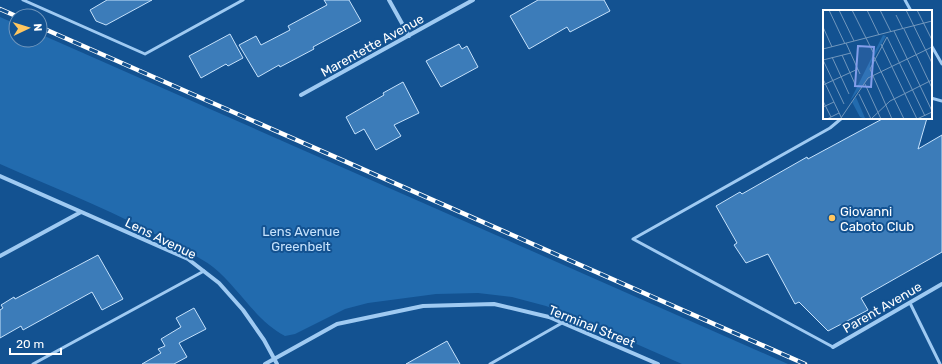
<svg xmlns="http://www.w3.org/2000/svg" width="942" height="364" viewBox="0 0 942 364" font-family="Rubik,sans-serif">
	<rect width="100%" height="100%" fill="#135291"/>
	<path fill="#226bae" d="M0,17L16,24V40H40V34L788,364H682L584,321L546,306L512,297L478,293L436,294L368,303L345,309L295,334L285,336C255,320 239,288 213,267C202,258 188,253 176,246C120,213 59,190 0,164Z"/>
	<path fill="#3c7cb9" stroke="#c6e2fc" d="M107,0H152L106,25L96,21L90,10Z
		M324,0H349L361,21L313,47L314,49L280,67L279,65L258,77L239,45L256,36L261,45L290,30L288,26L327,5Z
		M538,0H604L610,11L570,32L567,27L529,49L510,16Z
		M230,34L243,58L228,66L226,64L201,78L189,56Z
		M459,44L462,49L467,46L478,67L441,87L426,61Z
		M403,82L419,113L394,125L401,136L376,150L364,129L355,134L346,117L384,95L383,93Z
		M884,118H927L918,149L942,135V252L861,298L868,310L828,331L799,302L795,304L768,254L746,263L734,245L737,243L716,206L740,192L742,194L807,157L808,159Z
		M98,255L123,299L102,310L92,292L23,330L21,326L0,338V310L3,308L1,305L14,297L15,299Z
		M194,308L206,329L179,343L187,357L174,364H142L161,353L158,349L165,346L161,339L181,327L176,318Z
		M447,341L460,364H406Z"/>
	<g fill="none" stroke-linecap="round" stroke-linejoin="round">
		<path stroke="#9fcaf2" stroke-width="3" d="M23,0L145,54L243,0
			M905,0L911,11
			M931,45L942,64
			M931,98L942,101
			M910,303L940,364
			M833,347L633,239L830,128L842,118
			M33,364L204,271
			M490,364L562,323"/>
		<path stroke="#9fcaf2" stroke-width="4" d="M389,0L409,36
			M301,95L473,0
			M0,176L188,259L219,283L243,310L264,340L277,364
			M0,256L81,212
			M833,347L942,284
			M265,364L337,324L423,306L494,304L549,317L658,364"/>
		<g stroke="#fff" stroke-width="4.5">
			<path id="rail" d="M0,9L16,16
				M40,27L805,364"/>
		</g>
		<use href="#rail" stroke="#135291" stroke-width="3" stroke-dasharray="9" stroke-linecap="butt"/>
	</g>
	<circle fill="#ffc65f" stroke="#135291" stroke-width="1.5" cx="832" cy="218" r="4"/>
	<g text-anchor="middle" stroke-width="4" stroke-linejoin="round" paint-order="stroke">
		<g font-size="13" fill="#fff" stroke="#135291">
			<text transform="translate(372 45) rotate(-29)" y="5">Marentette Avenue</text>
			<text transform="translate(161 238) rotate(26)" y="5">Lens Avenue</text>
			<text transform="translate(882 307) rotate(-30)" y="5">Parent Avenue</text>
			<text transform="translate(592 326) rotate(22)" y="5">Terminal Street</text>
		</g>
		<g font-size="13" fill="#fff" stroke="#135291" text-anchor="start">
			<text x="840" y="216">Giovanni<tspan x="840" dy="15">Caboto Club</tspan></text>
		</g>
		<g font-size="13" fill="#c6e2fc" stroke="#135291">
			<text x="301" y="236">Lens Avenue<tspan x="301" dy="15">Greenbelt</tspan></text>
		</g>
	</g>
	<g transform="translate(823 10)">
		<rect width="109" height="109" fill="#135291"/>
		<path d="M60,25L63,26L47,54L48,65L27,91L19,107ZM33,87L42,108V109L37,107L29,92Z" fill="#226bae"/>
		<path fill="none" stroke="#7197bd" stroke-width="1" d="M6,0L22,34M16,0L31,31M29,0L50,42M44,0L56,25M57,0L68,22M83,0L109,53M94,0L109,30M73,5L80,19M0,17L9,37M81,19L109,78M71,21L109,101M64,27L47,59L69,109M64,27L102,106M23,33L37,64M58,34L94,109M0,39L109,11M19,45L32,74M9,47L26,84M51,47L81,109M0,50L21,94M0,50L28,43M0,69L19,109M42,74L58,109M0,75L35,59M36,84L48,109L67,91L109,70M0,91L8,107M0,97L11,92M18,108L45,68L109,37M4,109L16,103M94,109L109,102"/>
		<path fill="#839eea" fill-opacity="0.15" stroke="#839eea" stroke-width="2" d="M35,36L51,37L48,77L32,76Z"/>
		<rect width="109" height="109" fill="none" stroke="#fff" stroke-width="2"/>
	</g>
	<g transform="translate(28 28) rotate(86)"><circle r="19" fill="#135291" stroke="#7197bd"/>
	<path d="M0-3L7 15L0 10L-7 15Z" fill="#ffc65f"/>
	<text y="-6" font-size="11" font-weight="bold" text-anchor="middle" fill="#ffffff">N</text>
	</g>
	<path d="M10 348v6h51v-6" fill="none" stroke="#ffffff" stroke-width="2"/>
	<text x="16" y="348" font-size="12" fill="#ffffff" stroke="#135291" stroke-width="3" paint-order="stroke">20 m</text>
</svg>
